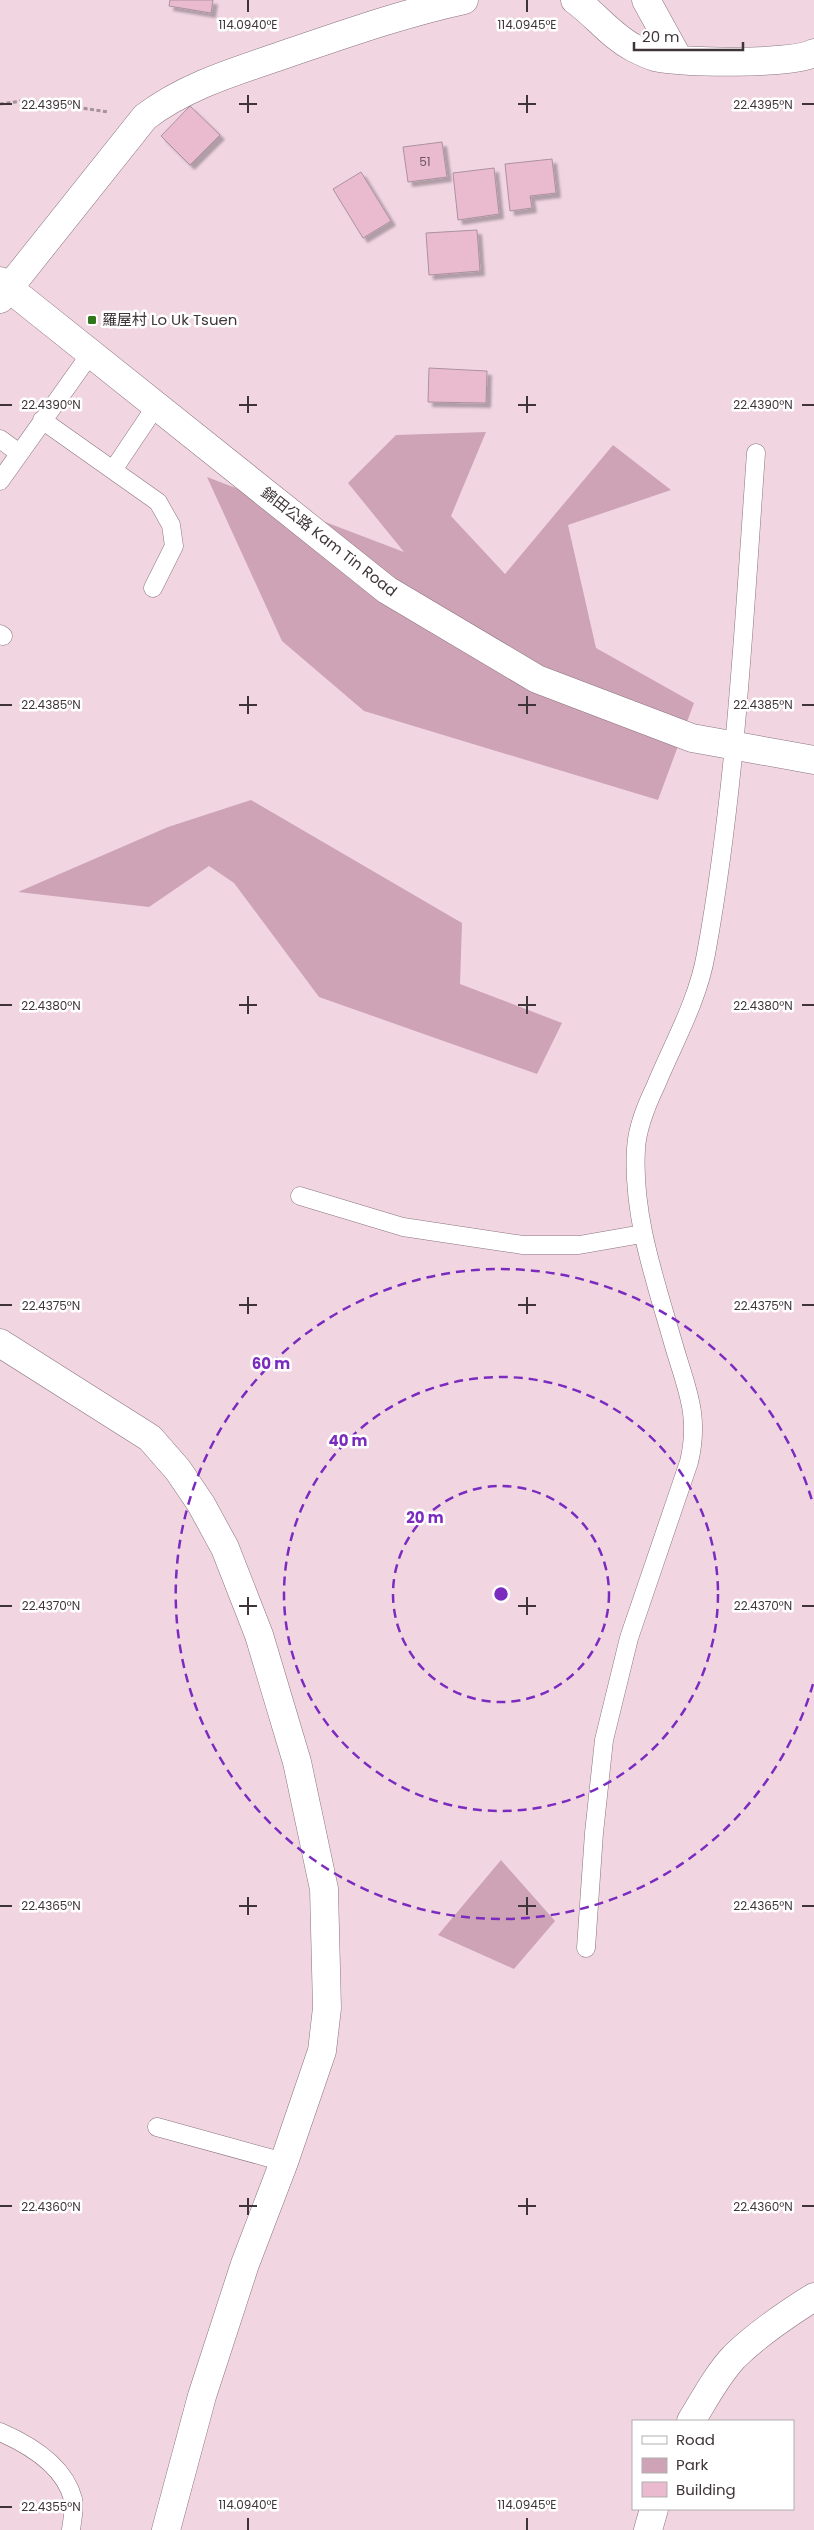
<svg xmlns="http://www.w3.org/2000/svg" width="814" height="2530" viewBox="0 0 814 2530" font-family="Poppins,'Noto Sans TC',sans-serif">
	<defs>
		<filter id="shadow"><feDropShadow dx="4.5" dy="4.5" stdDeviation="1" flood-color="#0004"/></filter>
	</defs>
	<rect width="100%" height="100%" fill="#f1d6e2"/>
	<path fill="#cea3b6" d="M486,432L451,516L505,574L613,445L671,490L568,525L596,648L694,703L658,800L364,711L282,641L207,477L404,552L348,483L396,435Z
		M251,800L462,923L460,984L562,1023L537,1074L319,997L234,883L209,866L149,907L18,892L168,827Z
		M501,1860L555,1921L514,1969L438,1935Z"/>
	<path fill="#eabacf" stroke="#ab929d" filter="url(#shadow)" d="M170,0H213L211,13L169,6Z
		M190,106L220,135L190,165L161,136Z
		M442,142L447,177L408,182L403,147Z
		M552,159L556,193L530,196L532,208L510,211L505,164Z
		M494,168L499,214L458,220L453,173Z
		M361,172L391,221L363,238L333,189Z
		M477,230L480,271L429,275L426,233Z
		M429,368L487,371L486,403L428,402Z"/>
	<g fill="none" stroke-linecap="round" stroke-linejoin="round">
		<g stroke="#8b737e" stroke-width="19">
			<path id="service" d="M42,420L158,502L171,525L174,546L153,588
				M0,439L19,453
				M113,470L156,406
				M0,481L91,353
				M0,634L3,636
				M300,1196L403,1227L523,1245H579L642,1234
				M586,1948L594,1833L604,1740L629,1638L689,1462C700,1416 687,1390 674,1346C656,1282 632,1217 636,1149C637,1127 647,1104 656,1085C674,1042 698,1000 706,954C736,789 744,620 756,453
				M157,2127L284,2162
				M0,2432C30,2445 64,2465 73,2499C75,2508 72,2521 71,2530"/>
		</g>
		<g stroke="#8b737e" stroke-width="29">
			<path id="minor" d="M575,0C596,15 611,36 634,48C640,51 648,55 655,57C683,63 791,65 814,53
				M646,0L679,60
				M0,299L145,117C187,85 237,71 286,54C345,34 404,13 464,0
				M0,1343L150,1438L178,1470L201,1504L225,1548L259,1635L297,1762L324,1889L327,2008L322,2051L284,2162L245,2264L202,2396L166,2530
				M691,2421C704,2400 717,2375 734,2357C757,2334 787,2314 814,2297
				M648,2530L654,2509"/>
		</g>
		<g stroke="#8b737e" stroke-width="29">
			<path id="secondary" d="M0,281L387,590L537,679L692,738L814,760"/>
		</g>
		<path stroke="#a5919a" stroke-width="3" stroke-dasharray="4 2.5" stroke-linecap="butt" d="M0,104L29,100L108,112"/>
		<use href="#service" stroke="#fff" stroke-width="18"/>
		<use href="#minor" stroke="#fff" stroke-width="28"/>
		<use href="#secondary" stroke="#fff" stroke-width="28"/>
	</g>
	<path fill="none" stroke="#3f3539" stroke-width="2" d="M248,0V12M527,0V12M248,95V113M527,95V113M0,104H12M239,104H257M518,104H536M802,104H814M248,396V413M527,396V413M0,405H12M239,405H257M518,405H536M802,405H814M248,696V714M527,696V714M0,705H12M239,705H257M518,705H536M802,705H814M248,996V1014M527,996V1014M0,1005H12M239,1005H257M518,1005H536M802,1005H814M248,1297V1314M527,1297V1314M0,1305H12M239,1305H257M518,1305H536M802,1305H814M248,1597V1615M527,1597V1615M0,1606H12M239,1606H257M518,1606H536M802,1606H814M248,1897V1915M527,1897V1915M0,1906H12M239,1906H257M518,1906H536M802,1906H814M248,2198V2215M527,2198V2215M0,2206H12M239,2206H257M518,2206H536M802,2206H814M0,2507H12M248,2518V2530M527,2518V2530"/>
	<g fill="none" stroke="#7b2cbf" stroke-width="2.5" stroke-dasharray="9 6">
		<circle cx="501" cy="1594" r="108"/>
		<circle cx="501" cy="1594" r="217"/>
		<path d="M813 1684A325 325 0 1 1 813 1504"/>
	</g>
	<rect fill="#30771b" stroke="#fff" stroke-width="2" x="87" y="315" width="10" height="10" rx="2.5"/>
	<g text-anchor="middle" stroke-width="5" stroke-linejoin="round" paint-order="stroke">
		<g font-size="12" fill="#6a565e">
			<text x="425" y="166">51</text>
		</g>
		<g font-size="15" fill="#3f3539" stroke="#fff" text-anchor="start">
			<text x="102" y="325">羅屋村 Lo Uk Tsuen</text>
		</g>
		<g font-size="15" fill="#3f3539" stroke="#fff">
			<text transform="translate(329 542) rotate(38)" y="5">錦田公路 Kam Tin Road</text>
		</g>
	</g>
	<g font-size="12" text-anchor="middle" fill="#3f3539" stroke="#fff" stroke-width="5" stroke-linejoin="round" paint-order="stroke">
		<text x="248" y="29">114.0940°E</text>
		<text x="527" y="29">114.0945°E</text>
		<text x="51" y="109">22.4395°N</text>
		<text x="763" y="109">22.4395°N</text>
		<text x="51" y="409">22.4390°N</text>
		<text x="763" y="409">22.4390°N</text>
		<text x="51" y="709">22.4385°N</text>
		<text x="763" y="709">22.4385°N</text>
		<text x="51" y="1010">22.4380°N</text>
		<text x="763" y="1010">22.4380°N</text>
		<text x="51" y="1310">22.4375°N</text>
		<text x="763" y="1310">22.4375°N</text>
		<text x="51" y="1610">22.4370°N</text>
		<text x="763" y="1610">22.4370°N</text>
		<text x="51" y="1910">22.4365°N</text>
		<text x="763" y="1910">22.4365°N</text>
		<text x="51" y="2211">22.4360°N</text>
		<text x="763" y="2211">22.4360°N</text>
		<text x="248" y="2509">114.0940°E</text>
		<text x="527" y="2509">114.0945°E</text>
		<text x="51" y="2511">22.4355°N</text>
	</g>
	<circle cx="501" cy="1594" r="8" fill="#7b2cbf" stroke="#fff" stroke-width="2.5"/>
	<g font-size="15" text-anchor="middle" font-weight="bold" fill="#7b2cbf" stroke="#fff" stroke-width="5" stroke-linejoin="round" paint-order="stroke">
		<text x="271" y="1369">60 m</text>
		<text x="348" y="1446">40 m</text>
		<text x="425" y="1523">20 m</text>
	</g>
	<rect x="632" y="2420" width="162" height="90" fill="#ffffff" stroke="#b2aeb0"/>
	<rect x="642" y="2436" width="25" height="8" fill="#ffffff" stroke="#b2aeb0"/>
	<text x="676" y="2445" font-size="15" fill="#3f3539">Road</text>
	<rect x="642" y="2458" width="25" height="15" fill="#cea3b6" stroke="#b2aeb0"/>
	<text x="676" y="2470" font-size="15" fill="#3f3539">Park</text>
	<rect x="642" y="2482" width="25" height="15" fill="#eabacf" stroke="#b2aeb0"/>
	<text x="676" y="2495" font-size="15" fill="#3f3539">Building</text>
	<path d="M634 42v8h109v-8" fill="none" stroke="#3f3539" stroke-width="2.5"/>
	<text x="642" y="42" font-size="15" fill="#3f3539" stroke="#ffffff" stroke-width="4" paint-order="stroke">20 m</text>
</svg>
